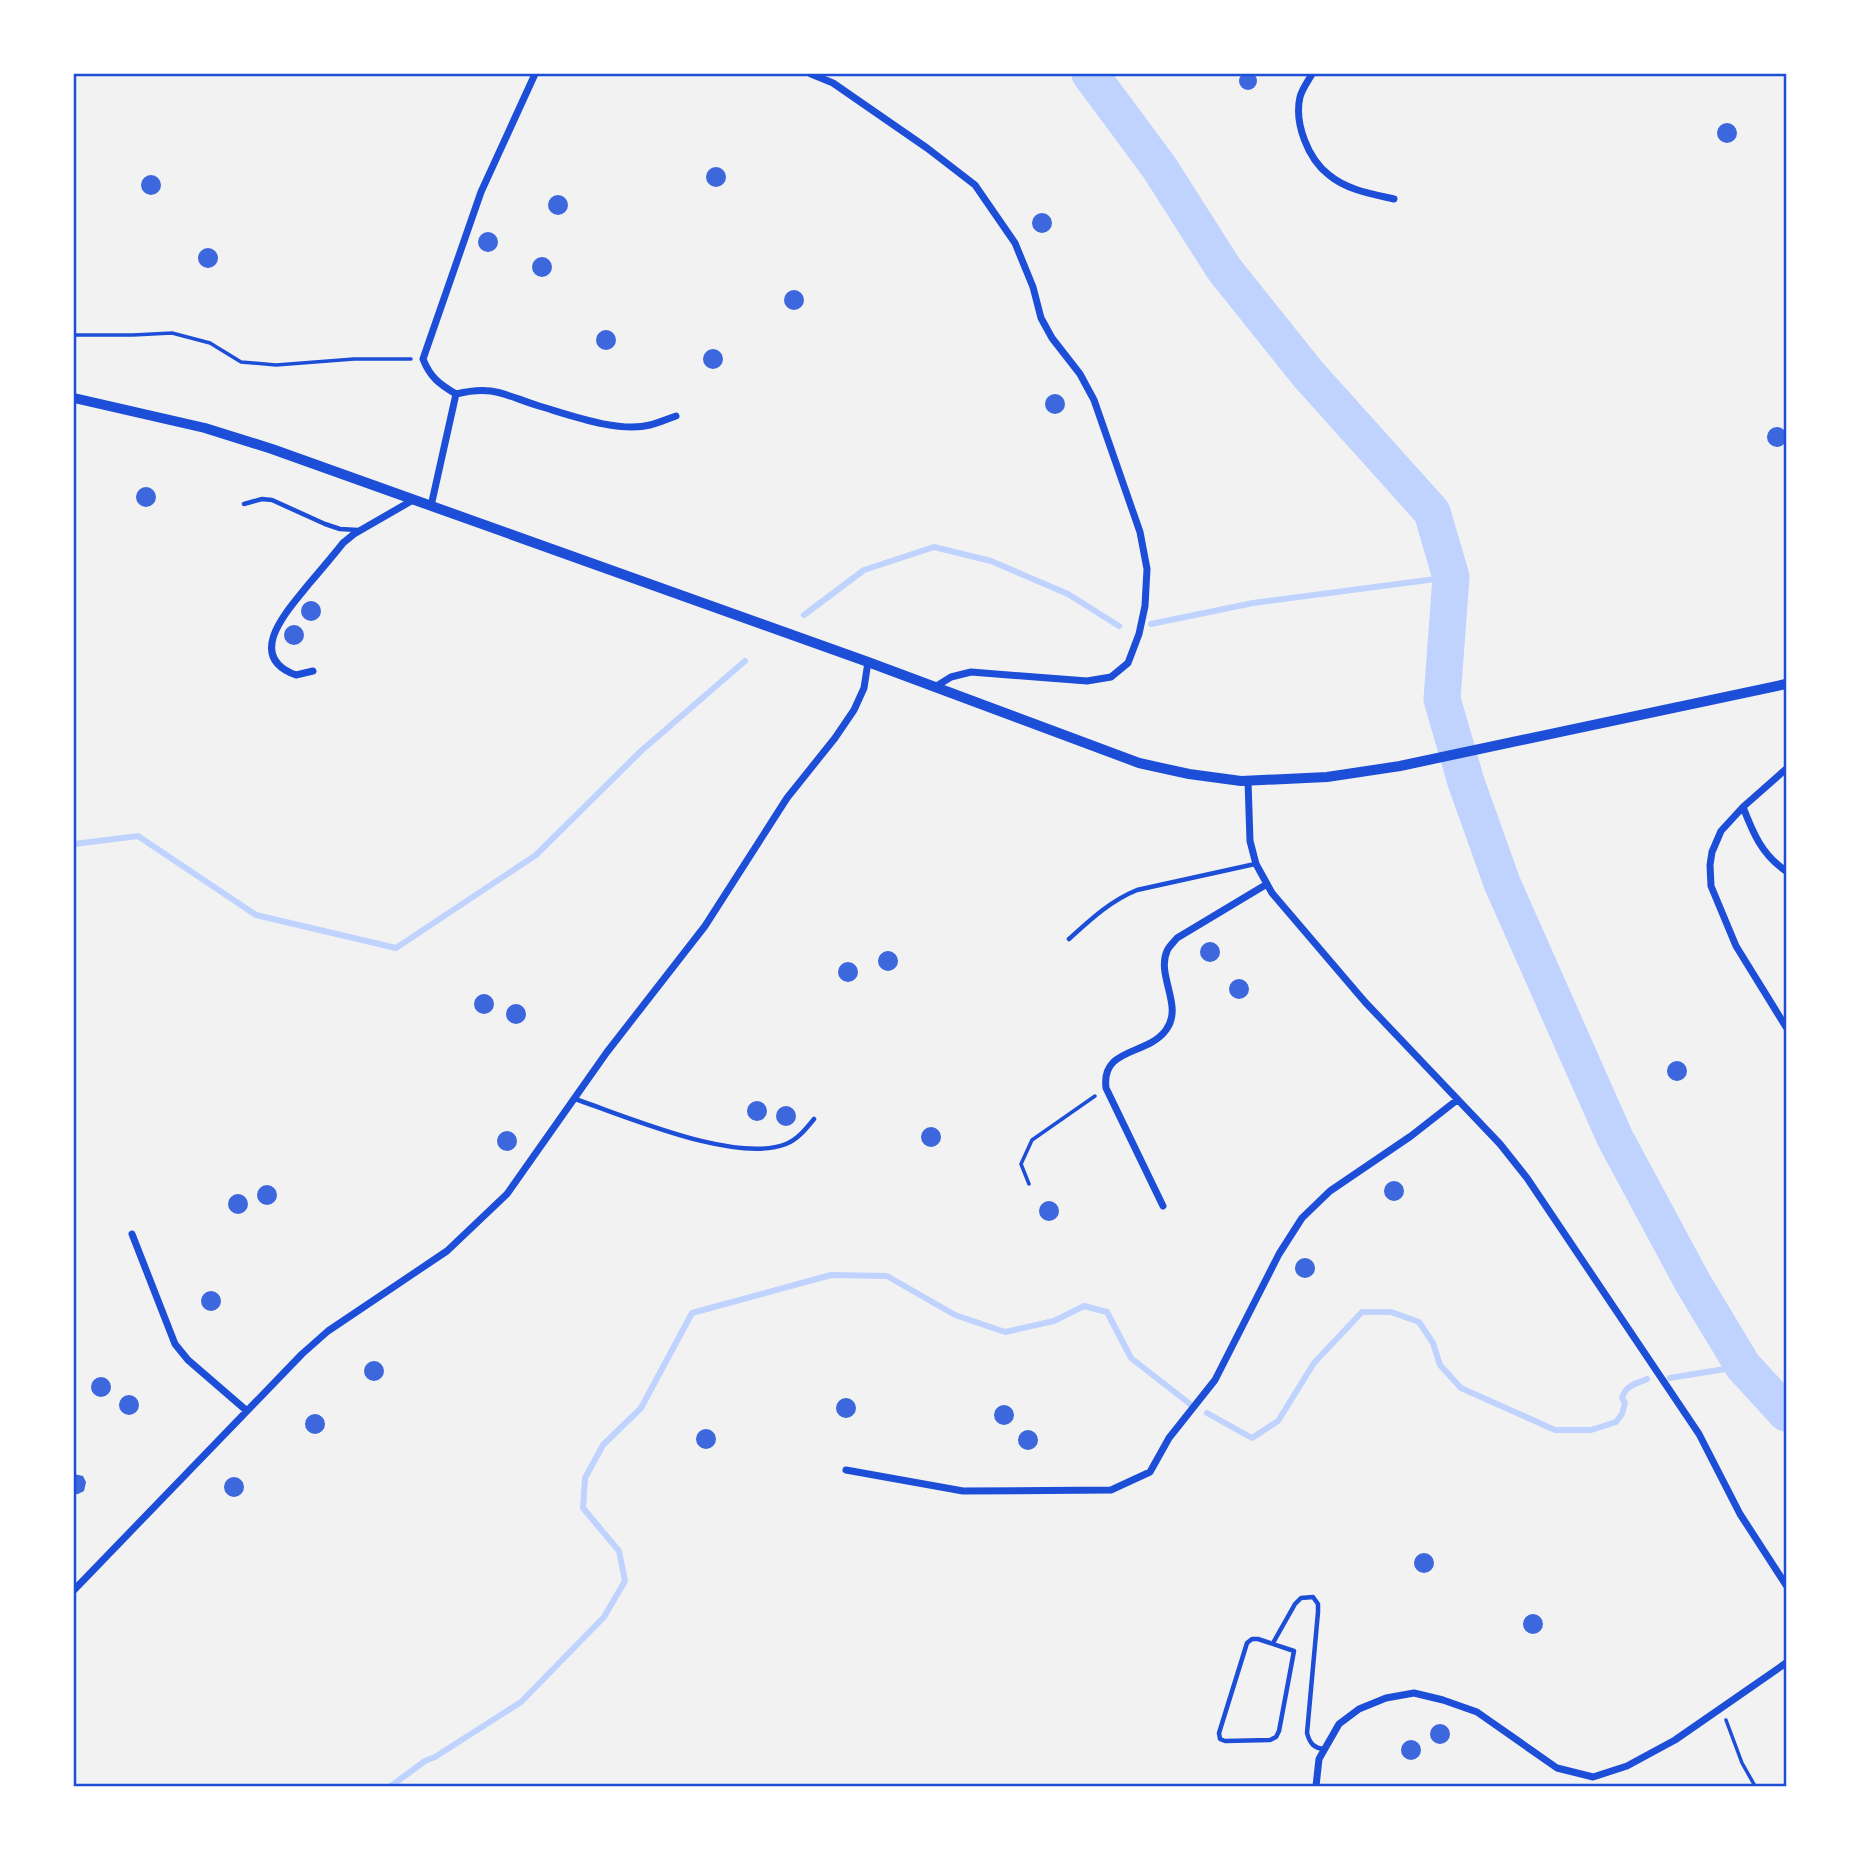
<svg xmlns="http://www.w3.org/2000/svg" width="1860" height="1860" viewBox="0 0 1860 1860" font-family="'DM Sans',sans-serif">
	<rect width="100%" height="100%" fill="#f2f2f2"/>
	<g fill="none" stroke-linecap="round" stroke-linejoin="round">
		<path stroke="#bfd3fe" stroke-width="6" d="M804,615L864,570L934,547L991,561L1068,594L1119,626
			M1151,624L1253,603L1451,577
			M74,844L138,836L256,915L396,948L536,855L641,751L745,661
			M1670,1378L1743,1366
			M1207,1413L1252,1438L1278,1421L1314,1363L1362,1312H1391L1419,1322L1433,1343L1440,1365L1461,1388L1555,1430H1591L1616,1422L1622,1414L1625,1403L1622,1398C1626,1385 1636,1384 1647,1379
			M391,1786L425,1761L435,1757L521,1702L604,1617L625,1581L619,1551L583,1508L585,1478L603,1445L641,1408L692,1313L831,1275L887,1276L955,1315L1005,1332L1054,1321L1084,1306L1107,1312L1131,1358L1190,1404"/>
		<path stroke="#bfd3fe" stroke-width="37" d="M1090,74L1159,167L1224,269L1308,374L1432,512L1451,577L1442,699L1466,782L1502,883L1615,1138L1693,1283L1743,1366L1786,1413"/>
	</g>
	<path fill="#3d67dc" d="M1239 81a9 9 0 1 1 18 0a9 9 0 1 1-18 0Z
		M1717 133a10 10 0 1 1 20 0a10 10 0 1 1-20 0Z
		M706 177a10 10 0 1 1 20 0a10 10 0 1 1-20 0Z
		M141 185a10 10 0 1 1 20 0a10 10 0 1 1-20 0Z
		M548 205a10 10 0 1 1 20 0a10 10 0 1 1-20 0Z
		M1032 223a10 10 0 1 1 20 0a10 10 0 1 1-20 0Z
		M478 242a10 10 0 1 1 20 0a10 10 0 1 1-20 0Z
		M198 258a10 10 0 1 1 20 0a10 10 0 1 1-20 0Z
		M532 267a10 10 0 1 1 20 0a10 10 0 1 1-20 0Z
		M784 300a10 10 0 1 1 20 0a10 10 0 1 1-20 0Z
		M596 340a10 10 0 1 1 20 0a10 10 0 1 1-20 0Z
		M703 359a10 10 0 1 1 20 0a10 10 0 1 1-20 0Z
		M1045 404a10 10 0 1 1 20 0a10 10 0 1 1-20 0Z
		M1767 437a10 10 0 1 1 20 0a10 10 0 1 1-20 0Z
		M136 497a10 10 0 1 1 20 0a10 10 0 1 1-20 0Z
		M301 611a10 10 0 1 1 20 0a10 10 0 1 1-20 0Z
		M284 635a10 10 0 1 1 20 0a10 10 0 1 1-20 0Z
		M1200 952a10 10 0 1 1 20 0a10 10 0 1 1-20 0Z
		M878 961a10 10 0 1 1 20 0a10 10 0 1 1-20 0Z
		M838 972a10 10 0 1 1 20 0a10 10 0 1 1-20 0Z
		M1229 989a10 10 0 1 1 20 0a10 10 0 1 1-20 0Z
		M474 1004a10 10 0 1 1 20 0a10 10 0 1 1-20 0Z
		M506 1014a10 10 0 1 1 20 0a10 10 0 1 1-20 0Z
		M1667 1071a10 10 0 1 1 20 0a10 10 0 1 1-20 0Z
		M747 1111a10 10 0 1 1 20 0a10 10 0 1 1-20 0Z
		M776 1116a10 10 0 1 1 20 0a10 10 0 1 1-20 0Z
		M921 1137a10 10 0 1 1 20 0a10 10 0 1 1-20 0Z
		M497 1141a10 10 0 1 1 20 0a10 10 0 1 1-20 0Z
		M1384 1191a10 10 0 1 1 20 0a10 10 0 1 1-20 0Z
		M257 1195a10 10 0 1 1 20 0a10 10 0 1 1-20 0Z
		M228 1204a10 10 0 1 1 20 0a10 10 0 1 1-20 0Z
		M1039 1211a10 10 0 1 1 20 0a10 10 0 1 1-20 0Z
		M1295 1268a10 10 0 1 1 20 0a10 10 0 1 1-20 0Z
		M201 1301a10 10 0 1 1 20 0a10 10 0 1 1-20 0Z
		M364 1371a10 10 0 1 1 20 0a10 10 0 1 1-20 0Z
		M91 1387a10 10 0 1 1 20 0a10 10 0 1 1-20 0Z
		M119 1405a10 10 0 1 1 20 0a10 10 0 1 1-20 0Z
		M836 1408a10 10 0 1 1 20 0a10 10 0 1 1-20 0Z
		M994 1415a10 10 0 1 1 20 0a10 10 0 1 1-20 0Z
		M305 1424a10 10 0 1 1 20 0a10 10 0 1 1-20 0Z
		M696 1439a10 10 0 1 1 20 0a10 10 0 1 1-20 0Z
		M1018 1440a10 10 0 1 1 20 0a10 10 0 1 1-20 0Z
		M74,1474L83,1476L86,1482L84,1491L78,1494H74Z
		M224 1487a10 10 0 1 1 20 0a10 10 0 1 1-20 0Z
		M1414 1563a10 10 0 1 1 20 0a10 10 0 1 1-20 0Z
		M1523 1624a10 10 0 1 1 20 0a10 10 0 1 1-20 0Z
		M1430 1734a10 10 0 1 1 20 0a10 10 0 1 1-20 0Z
		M1401 1750a10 10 0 1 1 20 0a10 10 0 1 1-20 0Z"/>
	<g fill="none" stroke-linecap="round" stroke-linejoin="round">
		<path stroke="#1d4ed8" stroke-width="3.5" d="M74,335H133L172,333L210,343L241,362L276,365L354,359H411
			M1029,1184L1021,1164L1032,1140L1095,1096
			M1726,1720L1742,1763L1755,1786"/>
		<path stroke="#1d4ed8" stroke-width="4.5" d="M244,504L262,499L272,500L325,524L340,529L358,530
			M1069,939C1090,920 1110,901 1137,890L1255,864
			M575,1099C626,1116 735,1164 786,1144C798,1139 806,1129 814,1119
			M1252,1639H1258L1294,1651L1279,1731L1276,1737L1270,1740L1225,1741L1220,1739L1219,1733L1247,1643Z
			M1273,1643L1295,1604L1301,1598L1313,1597L1318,1604V1612L1307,1733C1310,1744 1314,1748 1324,1749"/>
		<path stroke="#1d4ed8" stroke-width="7" d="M811,74L833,83L927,148L975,185L1015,243L1033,287L1041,318L1052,338L1080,374L1094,400L1140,532L1147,569L1145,606L1139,634L1128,663L1111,677L1087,681L971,672L951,677L935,687
			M1312,74C1308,81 1302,89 1300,97C1294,123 1308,159 1329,175C1347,190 1372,194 1394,199
			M456,394C439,384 430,377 423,359L481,192L535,74
			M431,506L456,394C494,385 504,395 539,406C570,415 618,433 650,425C659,423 667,419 676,416
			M313,671L296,675C244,656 288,610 308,585C320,571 332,557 343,543L354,534L413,500
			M1786,769L1743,807L1721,831L1712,852L1710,865L1711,886L1736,946L1786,1027
			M1248,781L1250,841L1256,864L1272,893L1365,1002L1500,1144L1527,1178L1699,1434L1740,1514L1786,1585
			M1743,807C1753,833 1762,855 1786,871
			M1163,1206L1106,1088C1101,1047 1147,1056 1166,1030C1184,1006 1156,976 1167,951C1169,946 1174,942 1177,938L1267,884
			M132,1234L175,1344L188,1360L247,1411
			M846,1470L963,1491L1111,1490L1150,1472L1169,1438L1215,1380L1279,1254L1302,1218L1330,1191L1411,1136L1457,1100
			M74,1590L302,1354L328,1331L447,1251L507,1194L607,1052L705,926L787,798L835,738L854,710L864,688L868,662
			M1316,1786L1319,1759L1339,1724L1359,1709L1386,1698L1414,1693L1443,1700L1477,1712L1557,1768L1593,1777L1627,1766L1675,1740L1786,1663"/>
		<path stroke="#1d4ed8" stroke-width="10" d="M74,398L205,428L272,449L868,662L1139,763L1189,774L1241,781L1327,777L1400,766L1786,684"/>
	</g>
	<rect width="1860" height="1860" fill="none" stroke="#ffffff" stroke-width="150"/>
	<rect x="75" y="75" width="1710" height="1710" fill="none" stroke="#1d4ed8" stroke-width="2.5"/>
</svg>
